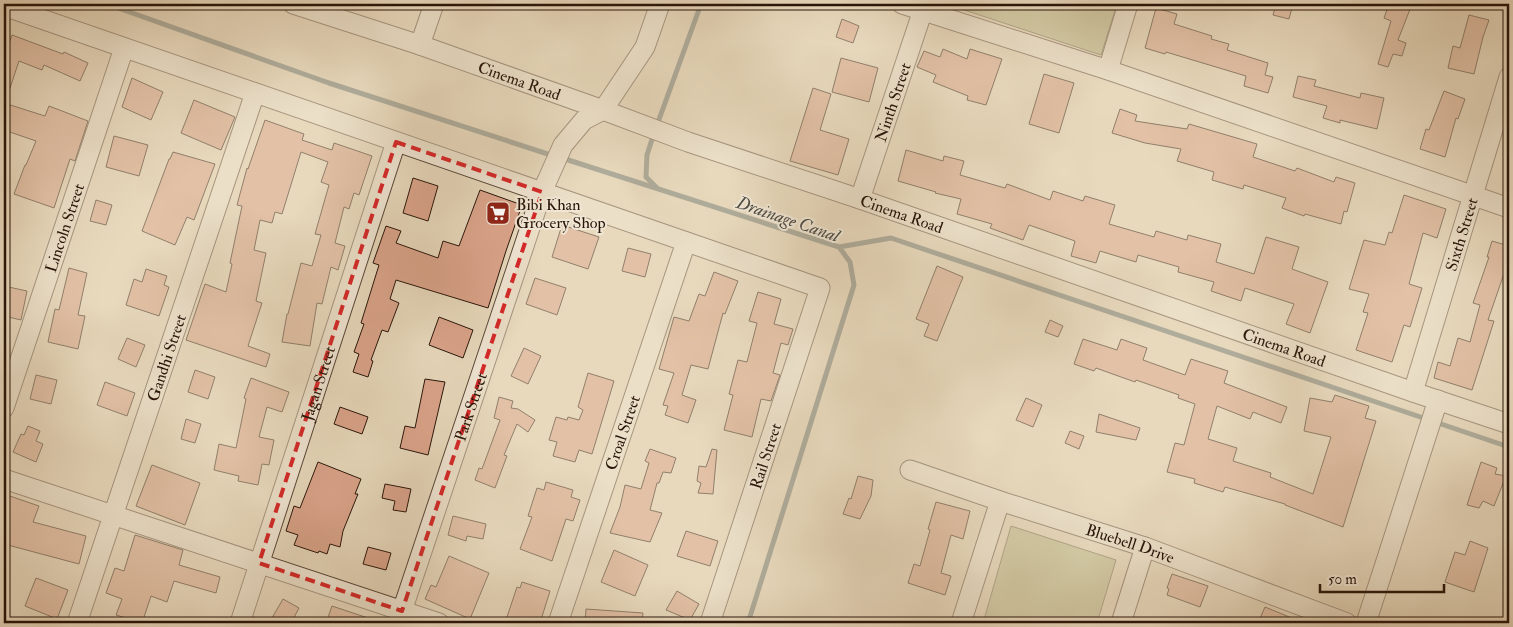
<svg xmlns="http://www.w3.org/2000/svg" width="1513" height="627" viewBox="0 0 1513 627" font-family="'IM FELL Double Pica',serif">
	<rect width="100%" height="100%" fill="#e8d9bd"/>
	<filter id="stains"><feTurbulence type="fractalNoise" baseFrequency=".004" numOctaves="4"/><feColorMatrix values="0 0 0 0 .2 0 0 0 0 .09 0 0 0 0 .02 0 0 0 .5 -.17"/></filter>
	<radialGradient id="worn" r=".72"><stop offset=".6" stop-color="#630" stop-opacity="0"/><stop offset="1" stop-color="#630" stop-opacity=".3"/></radialGradient>
	<path fill="#bdbd8c" stroke="#72684a" d="M946,4H1117L1101,55Z
		M1011,526L1116,560L1097,623H983Z"/>
	<g fill="none" stroke-linecap="round" stroke-linejoin="round">
		<path stroke="#6b7771" stroke-width="5" d="M107,4L329,83L554,156
			M657,125L701,4
			M654,133L647,155L646,177L657,188
			M562,158L839,247L850,262L854,285L748,623
			M839,247L891,238L1509,447"/>
	</g>
	<path fill="#dba48b" stroke="#281409" d="M1276,4H1293L1289,19L1273,15Z
		M1389,4H1412L1398,40L1406,43L1402,56L1393,54L1388,67L1378,64L1391,21L1384,18Z
		M1156,8L1177,14L1174,24L1212,36L1211,39L1229,44L1227,50L1268,63L1265,75L1273,77L1268,93L1244,86L1246,76L1166,52L1165,54L1145,48Z
		M1469,15L1489,20L1483,37L1474,74L1448,68L1453,46L1460,48Z
		M842,19L859,26L853,43L836,37Z
		M12,35L63,54L64,52L88,63L80,81L44,65L42,70L19,61L6,100L4,99V58Z
		M943,49L967,59L970,49L1002,59L986,105L967,100L968,96L933,82L936,75L917,67L924,51L940,57Z
		M841,58L878,68L869,102L832,92Z
		M1044,74L1074,83L1059,133L1029,124Z
		M1298,76L1316,80L1314,86L1360,98L1361,93L1384,98L1377,129L1340,120V123L1323,118L1327,106L1293,97Z
		M132,78L163,92L151,120L122,107Z
		M813,88L831,94L820,130L849,139L838,175L790,161Z
		M1444,91L1465,99L1458,119L1456,118L1445,157L1420,149L1426,129L1429,130Z
		M194,100L235,117L221,150L181,133Z
		M4,103L45,116L49,106L88,121L75,161L70,159L54,208L14,194L25,165H26L36,141L4,130Z
		M1120,109L1137,115L1135,121L1187,129L1189,124L1257,144L1253,157L1295,171L1297,168L1334,182L1336,177L1355,183L1347,212L1344,211L1341,224L1305,214L1304,216L1282,208L1286,198L1244,185L1243,189L1212,180L1214,172L1177,161L1181,149L1145,143L1112,133Z
		M265,120L304,134L302,140L332,150L334,143L372,156L359,195L354,193L349,209L344,207L335,243L345,246L338,270L331,267L322,304L317,303L310,346L282,342L287,314H288L301,263L312,266L321,235L315,234L329,185L321,182L328,162L301,152L282,214L275,212L272,223L260,220L254,250L266,253L256,301L262,303L248,346L270,354L266,367L186,340L205,284L226,292L232,264L230,263L242,206L237,205L247,168L248,169Z
		M114,136L148,145L139,176L106,167Z
		M906,150L943,161L944,156L964,161L960,175L1005,188L1007,184L1050,200L1053,191L1083,201L1085,196L1115,205L1109,224L1154,237L1156,231L1187,240L1188,235L1221,244L1216,262L1254,274L1266,237L1299,247L1292,269L1328,282L1310,333L1286,324L1294,304L1245,288L1241,301L1211,291L1214,282L1178,272L1179,267L1138,255L1136,262L1100,251L1096,263L1071,256L1075,241L1029,225L1023,240L990,228L992,224L957,214L961,199L935,193L936,192L898,181Z
		M173,152L215,164L194,220L187,217L175,245L142,231L169,159H170Z
		M413,178L438,186L428,221L403,213Z
		M480,190L522,205L506,251L488,308L396,280L390,299L399,303L388,332L382,330L371,360L373,361L368,377L353,372L359,354L354,352L364,324L361,323L379,265L373,263L386,226L401,231L396,243L438,258L443,241L459,246Z
		M1404,195L1446,209L1437,238L1423,233L1409,284L1422,288L1410,327L1404,325L1392,362L1356,350L1368,313L1363,312L1369,294L1349,289L1364,240L1385,245L1389,232L1392,233Z
		M96,200L112,205L106,225L90,221Z
		M562,225L599,237L588,269L552,257Z
		M1492,241L1509,246V259L1488,320L1494,321L1472,390L1434,378L1438,362L1450,366L1458,338L1470,342L1480,305L1473,303L1489,257H1487Z
		M628,248L651,254L645,277L622,271Z
		M937,266L963,277L937,341L924,336L929,324L916,319Z
		M69,268L87,273L78,315L85,316L78,349L48,342L55,309L59,310Z
		M146,269L167,276L164,285L169,287L159,316L126,305L134,279L142,282Z
		M714,272L738,281L725,314L723,313L708,369L691,365L682,395L696,400L688,423L665,415L668,406L663,405L674,373L659,369L674,317L689,321L699,294L705,296Z
		M535,278L566,288L557,315L526,304Z
		M4,286L27,291L21,320L4,316Z
		M758,292L781,299L774,324L793,329L788,345L781,343L773,373L780,375L771,401L761,399L752,437L724,430L733,395L729,394L738,360L747,362L757,323L749,321Z
		M439,317L473,330L463,358L429,345Z
		M1050,320L1063,326L1058,337L1045,332Z
		M127,338L145,345L136,367L118,359Z
		M1083,339L1117,350L1121,339L1147,348L1143,360L1185,375L1191,359L1228,371L1224,383L1287,407L1281,423L1253,412L1250,419L1217,406L1208,439L1237,448L1233,461L1271,473L1270,477L1313,494L1331,437L1304,431L1310,398L1332,402L1335,395L1369,406L1365,418L1376,421L1343,527L1285,505V504L1225,487L1223,492L1194,483L1195,479L1167,472L1175,443L1184,445L1195,404L1178,398L1179,395L1136,380L1135,382L1096,368L1094,371L1074,364Z
		M524,348L541,356L528,384L511,376Z
		M195,370L215,377L208,399L188,392Z
		M588,373L614,381L592,454L579,450L575,462L553,456L557,442L549,440L556,417L567,420L568,417L579,420L583,410L578,407Z
		M36,375L57,380L51,404L30,399Z
		M251,378L289,392L282,412L267,407L259,437L274,440L269,465L262,464L258,485L238,481L239,476L214,470L219,444L236,448L246,399L244,398Z
		M425,379L445,382L428,455L400,448L405,426L415,428Z
		M105,382L135,393L127,416L97,405Z
		M499,397L513,401L511,408L518,409L535,420L528,432L517,424L504,455L507,456L495,488L475,480L479,468L482,469L500,420L494,418Z
		M1026,398L1042,405L1033,427L1016,420Z
		M340,407L368,417L362,434L334,424Z
		M1099,414L1140,428L1136,440L1096,432Z
		M186,419L201,424L195,443L181,439Z
		M28,426L40,431L36,441L43,444L36,462L13,452L21,434L24,435Z
		M1070,431L1084,436L1079,449L1065,443Z
		M650,449L676,458L671,473L663,472L659,483H657L650,510L662,513L650,542L610,533L620,507L625,485L641,489L649,463L645,461Z
		M712,449L717,450L713,494L698,493L701,483L697,481L699,466L706,467Z
		M318,462L361,479L355,494H358L343,531L340,547L330,544L327,554L319,551L318,553L294,545L298,535L286,531L294,506L300,508Z
		M1481,462L1497,468L1495,474L1506,476L1494,506L1483,501L1479,508L1467,505Z
		M152,465L200,483L185,525L136,506Z
		M858,476L873,480L871,496L860,519L843,514L849,498L851,499Z
		M546,482L573,490L571,497L580,500L573,521L566,519L552,561L520,549L532,517L528,516L537,488L544,490Z
		M385,484L411,489L406,512L393,510L395,501L382,498Z
		M4,494L39,506L33,522L86,536L79,564L4,544Z
		M936,502L970,511L963,539L951,535L941,573L951,576L945,595L908,583L914,564L920,566L930,530L928,529Z
		M453,516L486,524L483,539L467,536L466,541L448,535Z
		M686,531L718,541L710,566L677,556Z
		M135,535L183,550L179,565L220,577L216,593L174,581L167,602L151,596L142,623L116,615L122,599L106,593L115,568L124,571Z
		M1470,541L1488,548L1474,592L1445,582L1455,552L1465,555Z
		M368,547L391,553L386,570L363,564Z
		M614,550L648,565L635,596L601,582Z
		M449,556L489,573L470,619L425,599L431,585L436,587Z
		M1172,574L1208,586L1200,607L1167,595L1169,589L1167,588Z
		M36,578L68,590L57,619L25,606Z
		M522,582L550,591L540,623H505L517,587L520,588Z
		M677,591L699,604L690,620L666,610Z
		M283,599L299,608L291,623H269Z
		M332,606L377,621V623H326Z
		M1265,607L1304,623H1258Z
		M586,609L643,613L642,623H585Z"/>
	<g fill="none" stroke-linecap="round" stroke-linejoin="round">
		<g stroke="#584536" stroke-width="21">
			<g id="minor">
				<path id="s1" d="M293,4L420,45L603,110L688,142L860,199L1413,392L1509,424"/>
				<path d="M902,4L1108,70L1509,208"/>
				<path d="M4,6L820,288L710,623"/>
				<path d="M420,45L434,4"/>
				<path d="M1108,70L1128,4"/>
				<path id="s2" d="M860,199L925,4"/>
				<path id="s3" d="M1413,392L1509,77"/>
				<path id="s4" d="M4,408L124,48"/>
				<path id="s5" d="M910,470L1000,501L1145,547L1347,623"/>
				<path d="M4,479L439,623"/>
				<path id="s6" d="M77,623L255,93"/>
				<path id="s7" d="M240,623L396,142"/>
				<path id="s8" d="M398,623L542,192L563,145L584,120L603,110L645,47L660,4"/>
				<path id="s9" d="M558,623L686,242"/>
				<path d="M961,623L1000,501"/>
				<path d="M1121,623L1145,547"/>
				<path d="M1366,623L1438,400"/>
			</g>
		</g>
		<use href="#minor" stroke="#f0e6d4" stroke-width="19"/>
	</g>
	<path d="M0 0H1513V627H0ZM396,142L542,192L402,611L259,563Z" fill="#e8d9bd" fill-opacity=".55" fill-rule="evenodd"/>
	<path fill="none" stroke="#d62828" stroke-width="4" stroke-dasharray="10 6" stroke-linejoin="round" d="M396,142L542,192L402,611L259,563Z"/>
	<defs>
		<g id="supermarket-square" transform="scale(1.25)"><rect x="-9" y="-9" width="18" height="18" rx="4" fill="#8f2418" stroke="#f0e6d4"/><path d="M-6-5.5h2.5l.6 2H6L4.5 2H-2.5L-4.4-4H-6ZM-1.5 3.2a1.3 1.3 0 1 0 .1 0ZM3 3.2a1.3 1.3 0 1 0 .1 0Z" fill="#fff"/></g>
	</defs>
	<g fill-rule="evenodd">
		<use href="#supermarket-square" x="498" y="213"/>
	</g>
	<g text-anchor="middle" stroke-width="4" stroke-linejoin="round" paint-order="stroke">
		<g font-size="16" fill="#281409" stroke="#f0e6d4">
			<text dy="6" stroke="none"><textPath href="#s1" startOffset="239">Cinema Road</textPath></text>
			<text dy="6" stroke="none"><textPath href="#s2" startOffset="102">Ninth Street</textPath></text>
			<text dy="6" stroke="none"><textPath href="#s1" startOffset="644">Cinema Road</textPath></text>
			<text dy="6" stroke="none"><textPath href="#s4" startOffset="190">Lincoln Street</textPath></text>
			<text dy="6" stroke="none"><textPath href="#s3" startOffset="165">Sixth Street</textPath></text>
			<text dy="6" stroke="none"><textPath href="#s1" startOffset="1049">Cinema Road</textPath></text>
			<text dy="6" stroke="none"><textPath href="#s6" startOffset="280">Gandhi Street</textPath></text>
			<text dy="6" stroke="none"><textPath href="#s7" startOffset="252">Jagan Street</textPath></text>
			<text dy="6" stroke="none"><textPath href="#s8" startOffset="228">Park Street</textPath></text>
			<text dy="6" stroke="none"><textPath href="#s9" startOffset="201">Croal Street</textPath></text>
			<text transform="translate(765 456) rotate(-72)" y="6">Rail Street</text>
			<text dy="6" stroke="none"><textPath href="#s5" startOffset="232">Bluebell Drive</textPath></text>
		</g>
		<g font-size="16" fill="#281409" stroke="#f0e6d4" text-anchor="start">
			<text x="516" y="210">Bibi Khan<tspan x="516" dy="18">Grocery Shop</tspan></text>
		</g>
		<g font-size="18" font-style="italic" fill="#4f4e46" stroke="#f0e6d4">
			<text transform="translate(788 219) rotate(19)" y="6">Drainage Canal</text>
		</g>
	</g>
	<rect width="1513" height="627" fill="none" stroke="#e8d9bd" stroke-width="20"/>
	<rect x="5" y="5" width="1503" height="617" fill="none" stroke="#281409" stroke-width="2.5"/>
	<rect x="10" y="10" width="1493" height="607" fill="none" stroke="#281409"/>
	<path d="M1320 584v8h124v-8" fill="none" stroke="#281409" stroke-width="2.5"/>
	<text x="1328" y="584" font-size="15" fill="#281409" stroke="#f0e6d4" stroke-width="4" paint-order="stroke">50 m</text>
	<rect width="100%" height="100%" filter="url(#stains)"/>
	<rect width="100%" height="100%" fill="url(#worn)"/>
</svg>
